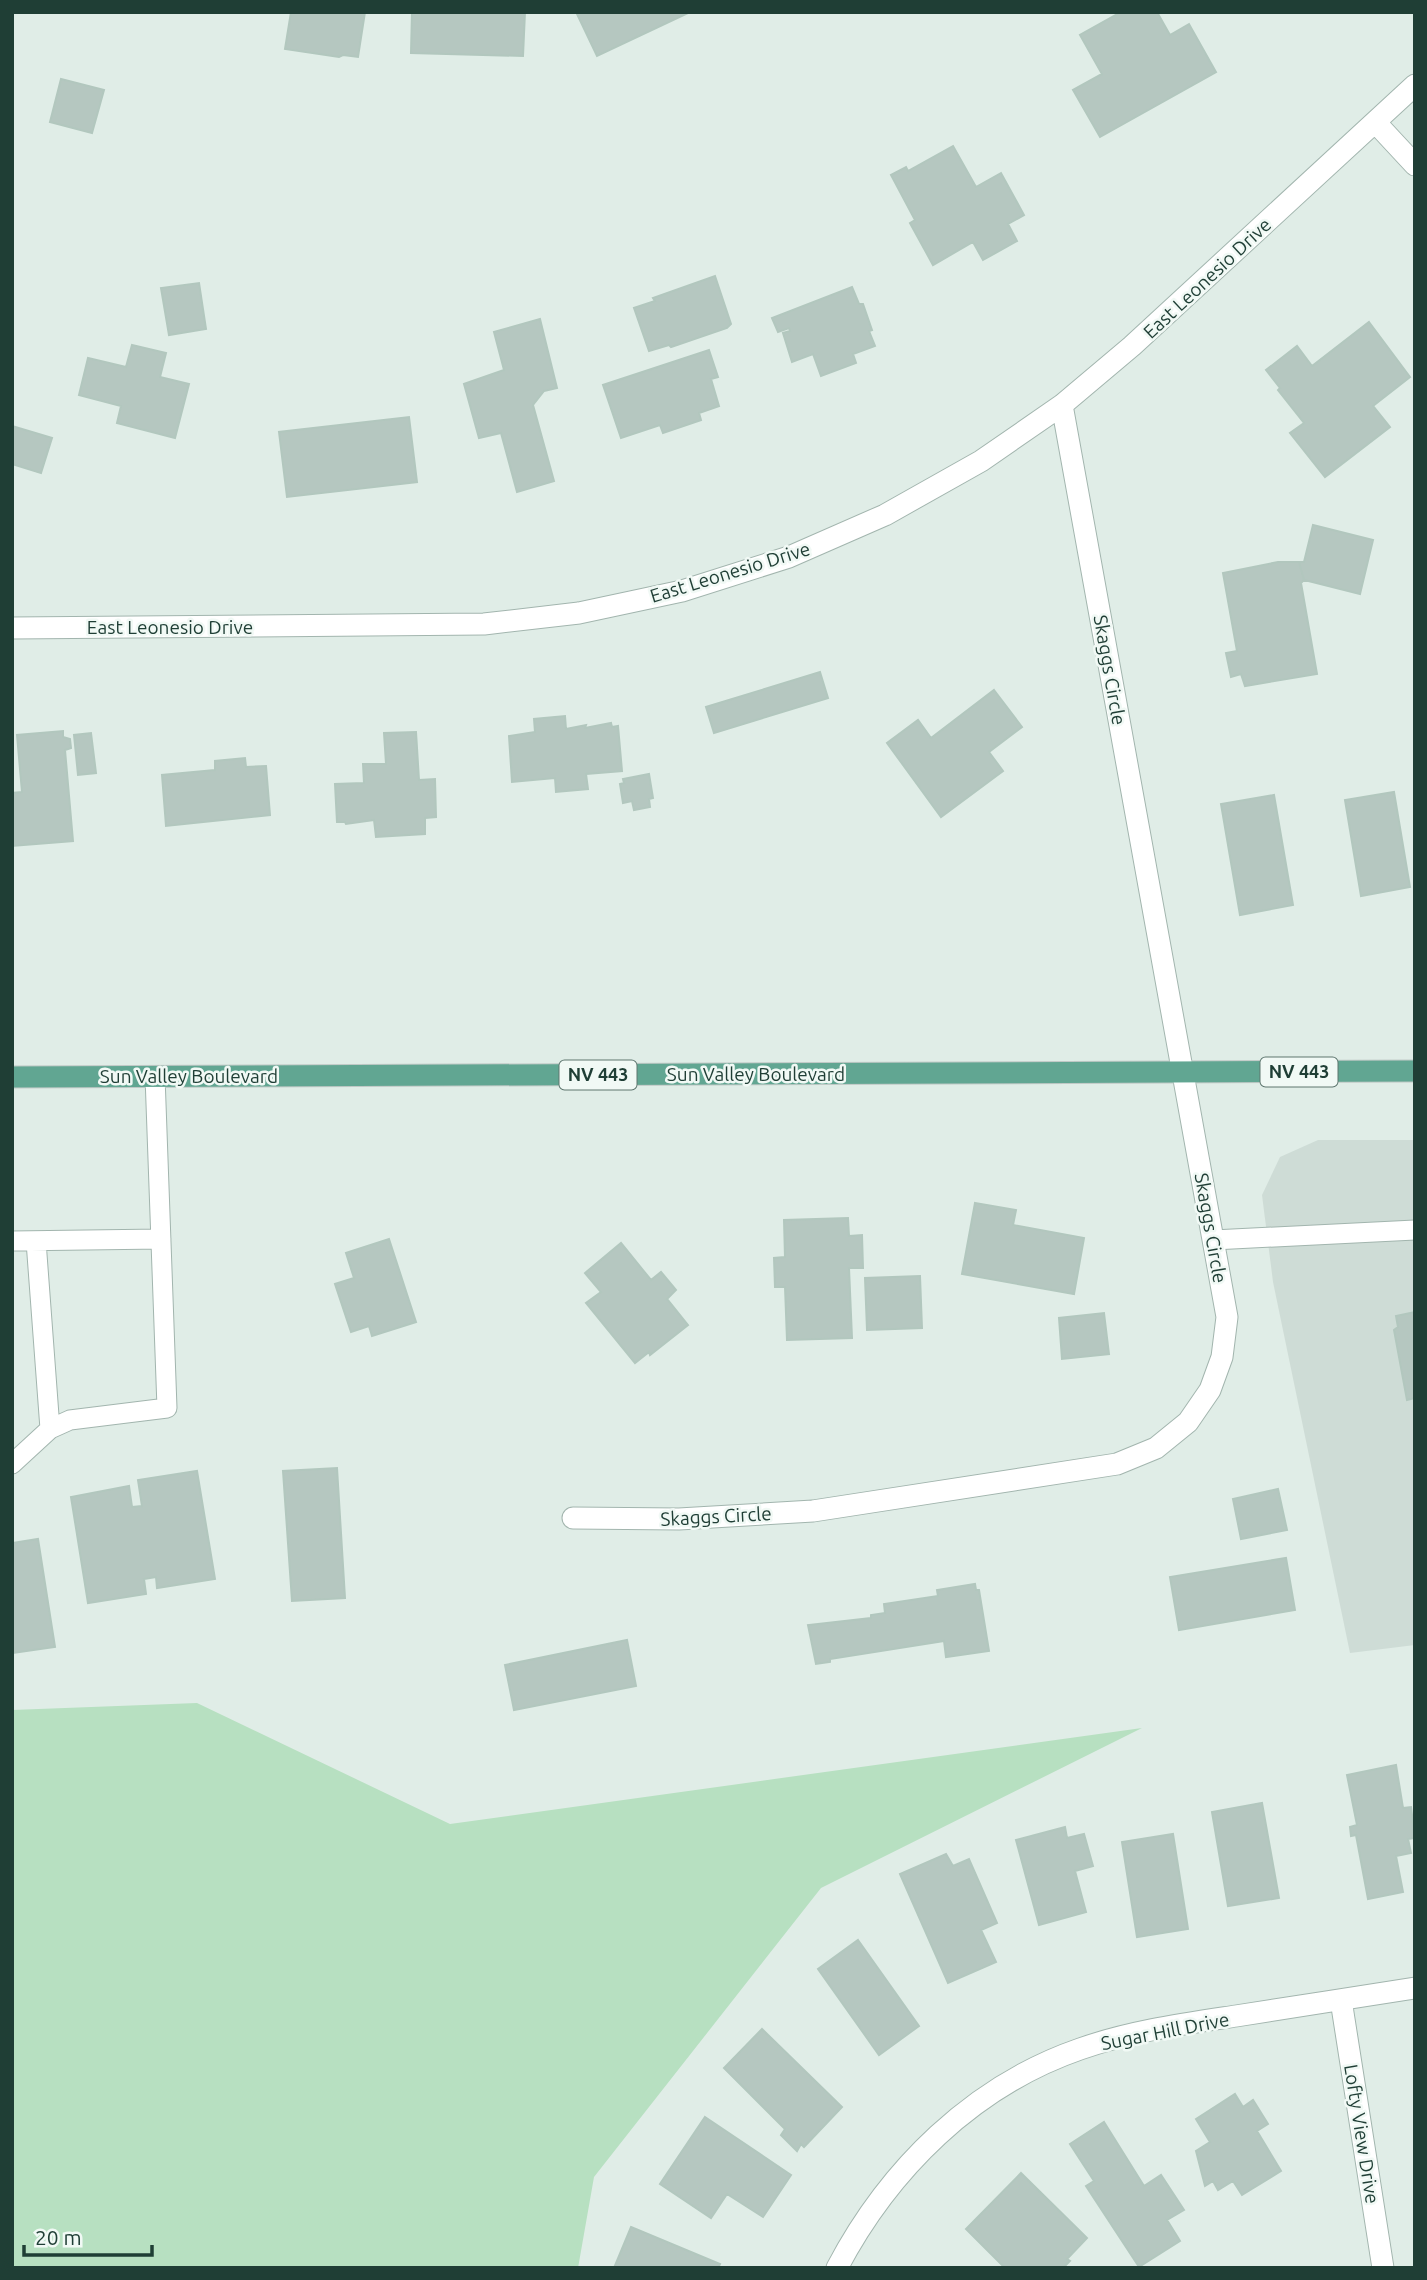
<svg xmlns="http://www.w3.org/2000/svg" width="1427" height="2280" viewBox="0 0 1427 2280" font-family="Ubuntu,sans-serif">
	<rect width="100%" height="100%" fill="#e0ede7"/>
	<path fill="#cedcd6" d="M1318,1140H1415V1645L1350,1653L1273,1282L1262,1195L1280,1157Z"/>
	<path fill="#b7e0c1" d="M197,1703L450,1824L1142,1728L821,1888L594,2177L578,2268H12V1710Z"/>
	<path fill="#b5c7c0" stroke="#b2c7be" stroke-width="2" d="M291,12H365L358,57L343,55L339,57L285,49Z
		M412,12H525L523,56L411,53Z
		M581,12H690L597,56L577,14Z
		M1121,12H1157L1170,35L1189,24L1216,72L1100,137L1073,90L1102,74L1080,35Z
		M61,79L104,90L92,133L50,122Z
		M953,146L976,187L1001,173L1024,215L1008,224L1017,241L983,260L973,242L933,265L910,223L915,220L891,175L906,167L908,171Z
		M715,276L731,324L727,328L671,347L669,345L649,351L634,308L655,301L653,298Z
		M199,283L206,329L169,335L161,288Z
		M852,287L859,304H863L872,330L869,331L875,346L853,354L856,363L821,376L813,354L792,362L783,333L790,331L789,328L778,332L772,318Z
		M540,319L557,388L544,391L533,405L554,481L517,492L501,433L479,438L464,384L504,370L494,332Z
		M1369,322L1410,377L1373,406L1390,427L1325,477L1290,433L1304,423L1278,390L1280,388L1266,370L1297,346L1312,366Z
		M132,345L166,353L160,377L189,384L175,438L117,423L121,406L79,395L88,358L126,367Z
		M709,350L718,377L711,379L719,406L699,413L701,420L663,433L660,425L621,438L603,385Z
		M409,417L417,482L287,497L279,432Z
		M12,426L52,438L41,473L12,464Z
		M1313,525L1373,540L1360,594L1304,580L1299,562H1304Z
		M1278,562H1299L1304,580L1301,583L1317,674L1245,686L1241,674L1231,677L1226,653L1237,651L1223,573Z
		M820,672L828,698L714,733L706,707Z
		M994,690L1022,727L989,752L1003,771L941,817L887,743L918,720L931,738Z
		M565,716L566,729L586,725L585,728L611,723L612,727L618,726L622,771L586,774L588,789L556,792L555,778L512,782L509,736L535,732L534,719Z
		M63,731V737L70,739L71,748L65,750L73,841L12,846V793L22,792L17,735Z
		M416,732L419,780L435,779L436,817L425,818V834L376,837L374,820L346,824L345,822H337L335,784L364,783L363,764H386L384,733Z
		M91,733L96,773L78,775L74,735Z
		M245,758L246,767L266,766L270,815L166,826L162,775L215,770V761Z
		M649,774L653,798L649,799L650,807L634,810L632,801L623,803L620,784L624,783L623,779Z
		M1394,792L1410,887L1361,896L1345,800Z
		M1274,795L1293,905L1240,915L1221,804Z
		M975,1203L1016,1210L1013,1225L1084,1238L1074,1294L962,1274Z
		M848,1218L849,1236L862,1235L863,1268H849L852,1338L787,1340L785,1287H775L774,1258L785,1257L784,1220Z
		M389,1239L416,1322L372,1336L369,1326L351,1332L335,1284L354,1278L346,1253Z
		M621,1243L651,1280L661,1272L676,1290L667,1299L688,1325L650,1355L649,1352L635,1363L586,1303L601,1292L585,1273Z
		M920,1276L922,1328L867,1330L865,1278Z
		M1415,1312V1398L1407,1400L1394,1330L1398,1327L1396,1316Z
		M1104,1313L1109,1354L1062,1359L1059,1318Z
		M337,1468L345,1598L292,1601L283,1471Z
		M197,1471L215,1579L157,1588L156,1577L144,1579L146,1594L88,1603L71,1497L129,1486L132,1507L142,1506L138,1480Z
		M1278,1489L1287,1530L1241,1539L1233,1499Z
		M38,1539L55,1647L12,1653V1543Z
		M1286,1558L1295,1610L1179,1630L1170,1577Z
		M975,1584L976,1590H979L989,1651L946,1657L944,1641L830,1659V1662L816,1664L808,1625L871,1618V1615L885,1613L884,1604L938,1596L937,1590Z
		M627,1640L636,1686L514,1710L505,1665Z
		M1396,1765L1403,1808L1411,1807L1415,1838L1408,1839L1411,1853L1396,1856L1403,1892L1368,1899L1356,1835L1351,1836L1350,1827L1357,1825L1347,1775Z
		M1262,1803L1279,1898L1228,1906L1212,1812Z
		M1065,1827L1067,1838L1084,1834L1093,1866L1075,1871L1086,1912L1039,1925L1016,1840Z
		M1173,1834L1188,1929L1137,1937L1122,1842Z
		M946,1854L953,1866L969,1859L997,1923L981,1930L996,1962L948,1983L900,1874Z
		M858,1940L919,2026L879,2055L818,1969Z
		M762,2029L842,2107L804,2147L801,2144L797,2151L781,2135L785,2129L724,2068Z
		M1235,2094L1243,2107L1253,2100L1268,2124L1257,2131L1281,2171L1242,2195L1233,2181L1218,2190L1213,2181L1205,2186L1196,2151L1210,2142L1196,2119Z
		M705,2117L791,2175L763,2217L727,2194L711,2218L660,2184Z
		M1104,2122L1144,2186L1161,2175L1184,2210L1167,2220L1180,2241L1139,2267L1086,2186L1094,2181L1070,2144Z
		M1021,2173L1087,2238L1067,2259L1070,2261L1063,2268H1005L966,2229Z
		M631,2227L720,2264L718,2268H614Z"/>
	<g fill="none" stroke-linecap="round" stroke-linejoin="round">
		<g stroke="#a2b5ae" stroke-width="21">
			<path id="lane" d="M1213,1240L1415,1230
				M12,1241L161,1239
				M36,1241L50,1429
				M12,1464L50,1429L70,1420L167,1408L155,1076"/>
		</g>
		<g stroke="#a2b5ae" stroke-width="23">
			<path id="street" d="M1376,123L1415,165
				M12,628L484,624L579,613L682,591L789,557L885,515L981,461L1062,405L1132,346L1415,85
				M573,1518L679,1519L813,1511L1117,1464L1156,1448L1188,1422L1210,1390L1222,1357L1227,1317L1062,405
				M1341,2000L1383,2268
				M837,2268C889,2169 973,2086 1080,2049C1131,2031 1183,2024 1236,2016C1296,2007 1355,1997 1415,1988"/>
		</g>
		<g stroke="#c0c9c6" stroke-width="23">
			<path id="primary" d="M12,1077L1415,1071"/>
		</g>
		<use href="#lane" stroke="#fff" stroke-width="19"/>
		<use href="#street" stroke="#fff" stroke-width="21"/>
		<use href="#primary" stroke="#61a692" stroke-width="21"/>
	</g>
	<g text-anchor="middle" stroke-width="5" stroke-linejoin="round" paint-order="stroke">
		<g fill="#f1f9f5" stroke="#5e766f" stroke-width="2">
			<rect x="1260.5" y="1057.5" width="77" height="29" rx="5"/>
			<rect x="559.5" y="1060.5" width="77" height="29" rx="5"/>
		</g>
		<g font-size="18" font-weight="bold" fill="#1f3e35">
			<text x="1299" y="1078">NV 443</text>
			<text x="598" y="1081">NV 443</text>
		</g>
		<g font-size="19" fill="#1f3e35" stroke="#f1f9f5">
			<text transform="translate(1207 278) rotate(-43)" y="7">East Leonesio Drive</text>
			<text transform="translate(730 572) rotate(-17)" y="7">East Leonesio Drive</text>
			<text x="170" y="634">East Leonesio Drive</text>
			<text transform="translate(1110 670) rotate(80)" y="7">Skaggs Circle</text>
			<text x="756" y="1081">Sun Valley Boulevard</text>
			<text x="189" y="1083">Sun Valley Boulevard</text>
			<text transform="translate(1211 1228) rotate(80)" y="7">Skaggs Circle</text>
			<text transform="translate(716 1516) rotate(-3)" y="7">Skaggs Circle</text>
			<text transform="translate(1165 2031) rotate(-11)" y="7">Sugar Hill Drive</text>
			<text transform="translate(1362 2134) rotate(81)" y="7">Lofty View Drive</text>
		</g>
	</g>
	<rect width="1427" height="2280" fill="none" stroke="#1f3e35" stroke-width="28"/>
	<path d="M24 2245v10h128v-10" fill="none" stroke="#1f3e35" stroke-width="3.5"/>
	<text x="35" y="2245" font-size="21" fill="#1f3e35" stroke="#f1f9f5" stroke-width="5" paint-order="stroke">20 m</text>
</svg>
